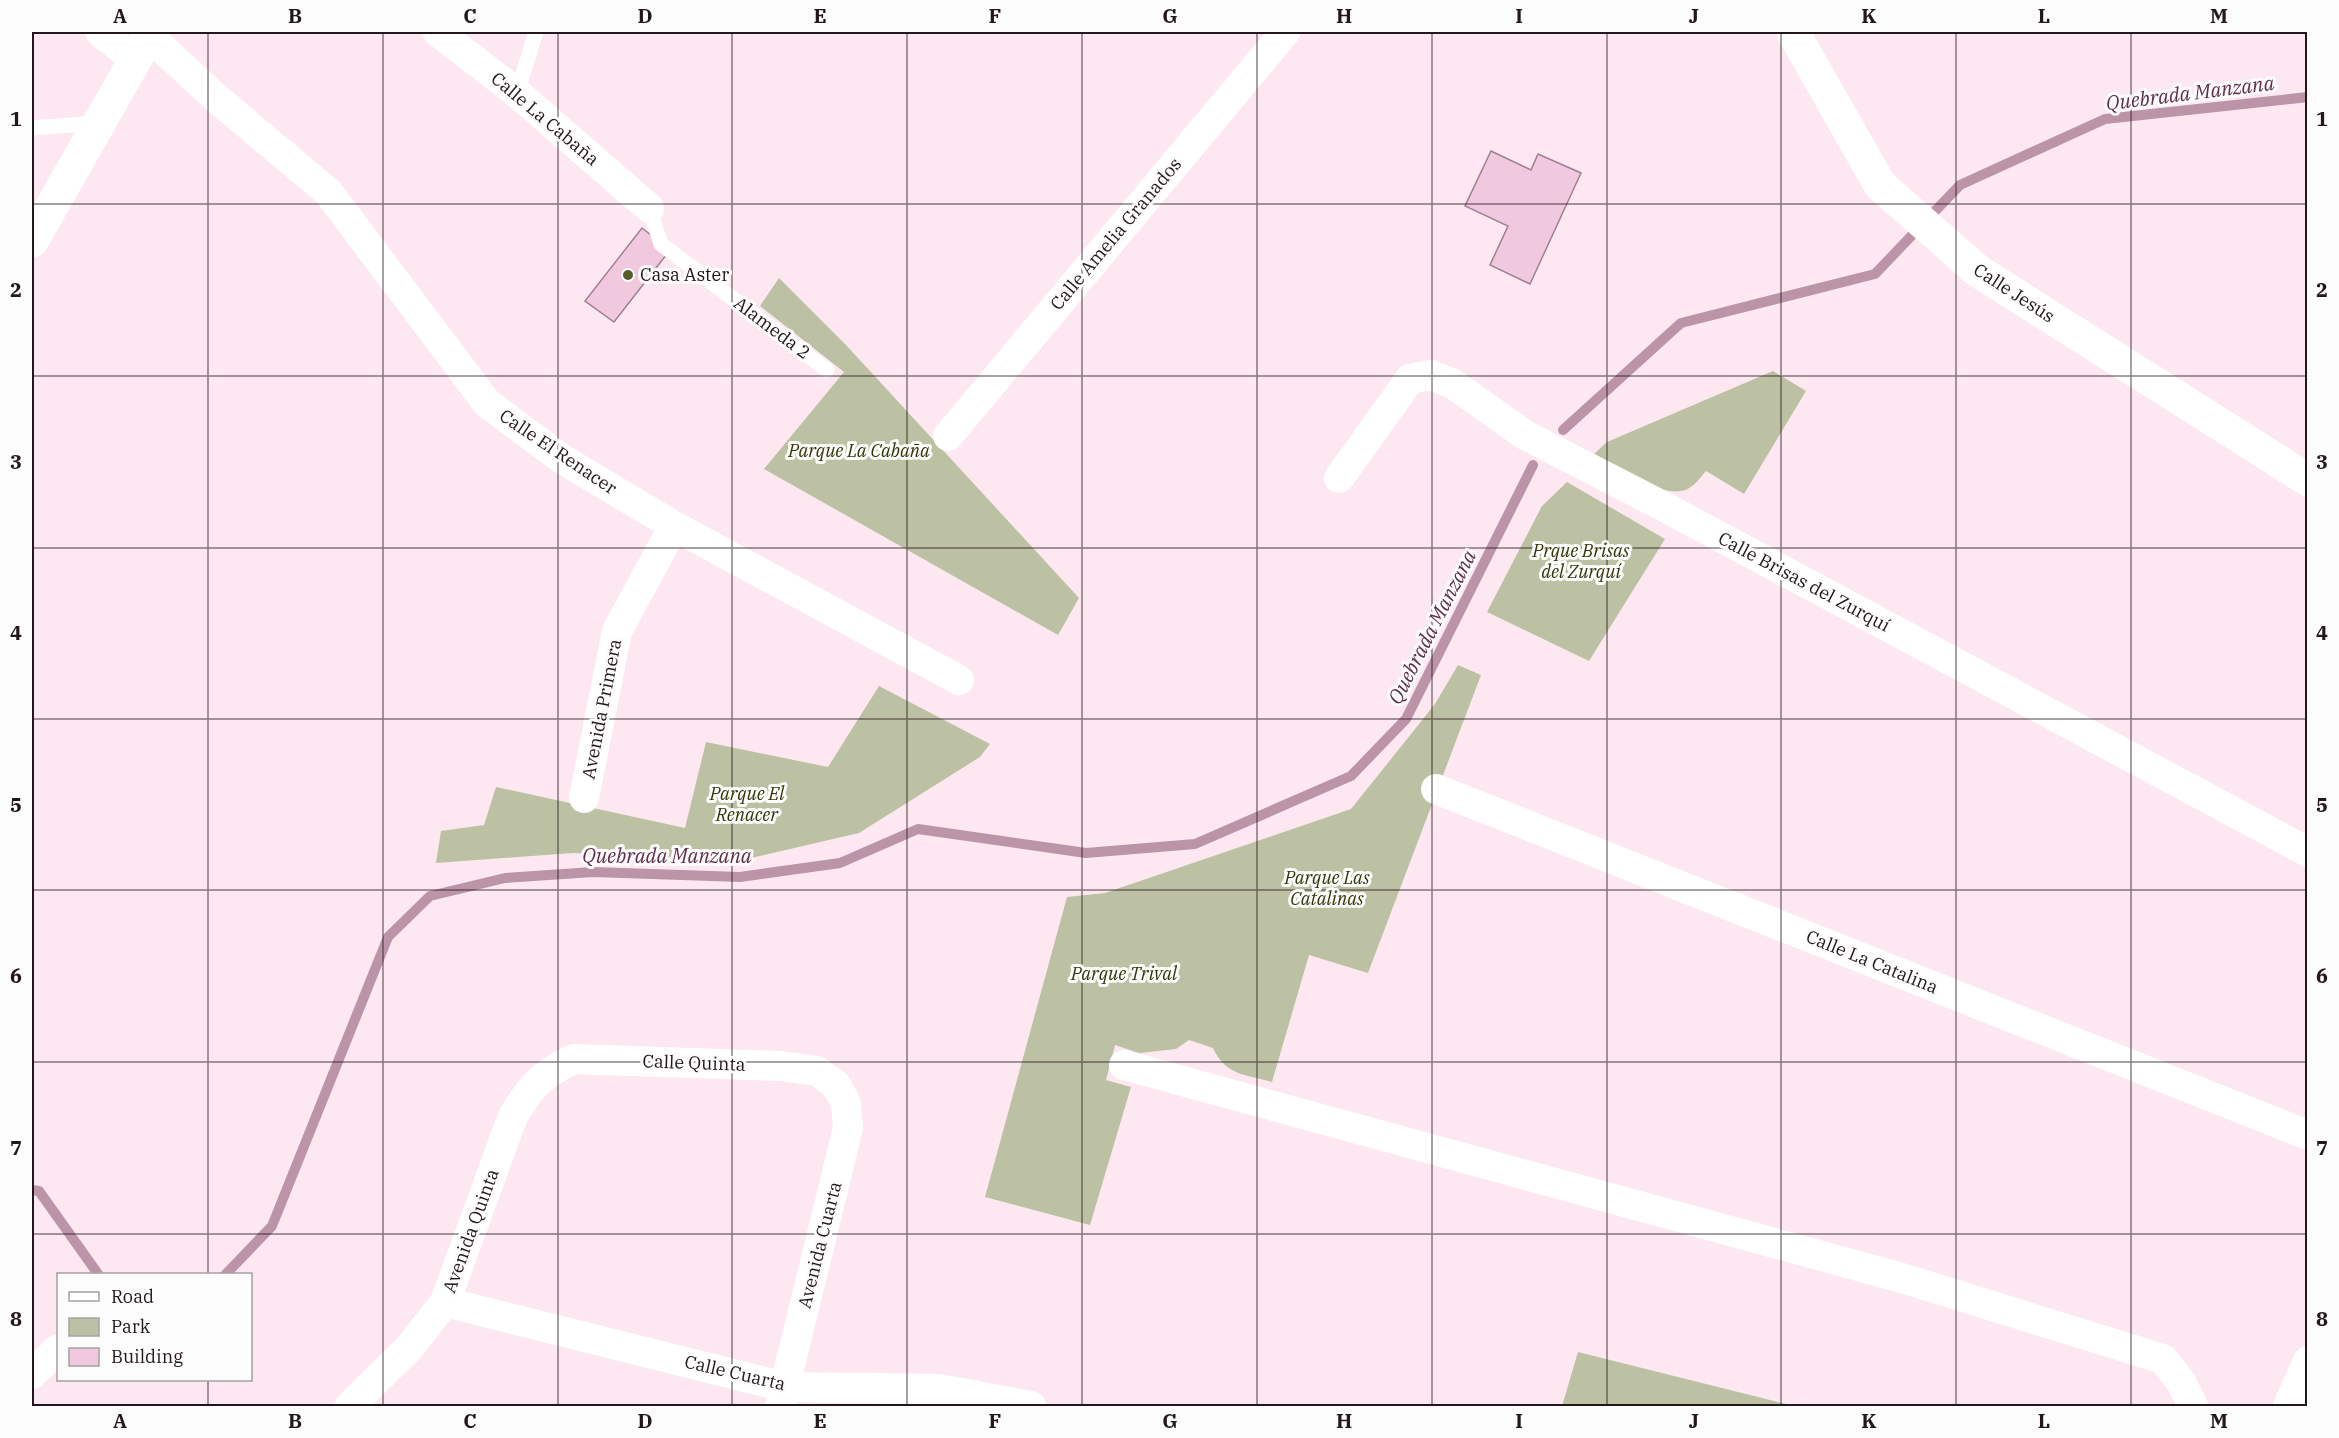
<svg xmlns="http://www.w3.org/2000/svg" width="2339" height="1438" viewBox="0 0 2339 1438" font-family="'IBM Plex Serif',serif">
	<rect width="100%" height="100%" fill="#fde8f2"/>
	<path fill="#bdc1a3" d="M779,278L846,345L1079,598L1058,635L764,469L844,372L760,306Z
		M1773,371L1806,391L1744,494L1706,471C1699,479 1692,490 1681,491C1654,495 1617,468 1593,455L1607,442Z
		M1567,482L1665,539L1589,661L1487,612L1542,506Z
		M1458,665L1481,675L1368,973L1309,955L1272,1082C1245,1074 1226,1076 1213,1048L1189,1040L1176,1049L1139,1053L1115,1045L1106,1080L1131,1087L1090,1225L985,1197L1067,897L1105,893L1351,809L1435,704Z
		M879,686L990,744L980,757L859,833L743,860L573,853L436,863L441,831L484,825L496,787L685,828L706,742L828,767Z
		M1578,1352L1794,1406H1562Z"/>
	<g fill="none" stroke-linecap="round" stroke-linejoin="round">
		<path stroke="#bb94a8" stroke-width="10" d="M1563,430L1681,323L1875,274L1960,185L2105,119L2308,97
			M32,1190L39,1191L98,1274
			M226,1274L272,1226L388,937L430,896L505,878L593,872L740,877L840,863L918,829L1086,853L1195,844L1351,776L1406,719L1533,465"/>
	</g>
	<path fill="#f1c9de" stroke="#9e8090" stroke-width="1.5" d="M1491,151L1531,170L1538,154L1581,173L1530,284L1490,265L1508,226L1465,206Z
		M642,228L670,250L614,322L585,301Z"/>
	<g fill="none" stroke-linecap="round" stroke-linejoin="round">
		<path stroke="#fff" stroke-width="15" d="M517,93L536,32
			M32,128L99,123
			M649,208L661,244L827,370"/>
		<path stroke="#fff" stroke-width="30" d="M100,32L135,59
			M438,32L517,93L649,208
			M149,36L215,97L328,192L487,403L562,459L674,526L959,680
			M948,436L1285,32
			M1339,478L1410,379L1431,375L1453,384L1525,435L1659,504L2308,852
			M1436,789L2308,1135
			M584,798L617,631L674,526
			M1124,1065L1902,1278L2163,1359L2181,1382L2193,1406
			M445,1302L785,1387L939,1389L1031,1406
			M32,1374L57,1350
			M350,1406L409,1348L445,1302L513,1116C532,1085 540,1076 573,1059L781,1066L817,1071L836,1085L846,1103L848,1128L780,1406
			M2288,1406L2308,1361"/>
		<path stroke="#fff" stroke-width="33" d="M1793,32L1880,185L1978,271L2308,480
			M32,241L151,32"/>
	</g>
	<path fill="none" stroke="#22171d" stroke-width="1.5" stroke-opacity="0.55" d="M208,32V1274M383,32V1406M558,32V1406M732,32V1406M907,32V1406M1082,32V1406M1257,32V1406M1432,32V1406M1607,32V1406M1781,32V1406M1956,32V1406M2131,32V1406M32,204H2308M32,376H2308M32,548H2308M32,719H2308M32,890H2308M32,1062H2308M32,1234H2308M208,1380V1406"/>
	<circle fill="#575b29" stroke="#fcfcfc" stroke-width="2" cx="628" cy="275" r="6"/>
	<g text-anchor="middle" stroke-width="6" stroke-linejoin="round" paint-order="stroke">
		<g font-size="18" fill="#22171d" stroke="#fcfcfc">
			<text transform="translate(545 119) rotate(40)" y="6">Calle La Cabaña</text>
			<text transform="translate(1116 234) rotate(-50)" y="6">Calle Amelia Granados</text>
			<text transform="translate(2014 293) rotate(33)" y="6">Calle Jesús</text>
			<text transform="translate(772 328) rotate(37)" y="6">Alameda 2</text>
			<text transform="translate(558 452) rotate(34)" y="6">Calle El Renacer</text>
			<text transform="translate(1804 582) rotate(28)" y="6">Calle Brisas del Zurquí</text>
			<text transform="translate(602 709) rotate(-79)" y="6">Avenida Primera</text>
			<text transform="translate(1872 962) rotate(22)" y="6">Calle La Catalina</text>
			<text transform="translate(694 1063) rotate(2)" y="6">Calle Quinta</text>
			<text transform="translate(471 1231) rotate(-70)" y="6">Avenida Quinta</text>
			<text transform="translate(820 1245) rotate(-76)" y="6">Avenida Cuarta</text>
			<text transform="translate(735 1373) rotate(13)" y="6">Calle Cuarta</text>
		</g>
		<g font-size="18" fill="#22171d" stroke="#fcfcfc" text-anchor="start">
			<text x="640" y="281">Casa Aster</text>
		</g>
		<g font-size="18" font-style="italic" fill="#323505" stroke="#fcfcfc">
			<text x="859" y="457">Parque La Cabaña</text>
			<text x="1581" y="557">Prque Brisas<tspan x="1581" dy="21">del Zurquí</tspan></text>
			<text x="747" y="800">Parque El<tspan x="747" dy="21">Renacer</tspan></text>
			<text x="1327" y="884">Parque Las<tspan x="1327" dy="21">Catalinas</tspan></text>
			<text x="1124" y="980">Parque Trival</text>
		</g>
		<g font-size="20" font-style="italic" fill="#5f2d4a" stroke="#fcfcfc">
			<text transform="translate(2190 93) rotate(-7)" y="7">Quebrada Manzana</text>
			<text transform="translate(1432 627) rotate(-63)" y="7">Quebrada Manzana</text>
			<text x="667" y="863">Quebrada Manzana</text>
		</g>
	</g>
	<rect width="2339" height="1438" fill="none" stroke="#fcfcfc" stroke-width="66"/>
	<rect x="57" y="1273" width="195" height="108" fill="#fcfcfc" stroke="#a5a0a3" stroke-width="1.5"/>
	<rect x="69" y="1292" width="30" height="9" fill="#ffffff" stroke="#a5a0a3" stroke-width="1.5"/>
	<text x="111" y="1303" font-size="18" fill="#22171d">Road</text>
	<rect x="69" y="1318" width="30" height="18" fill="#bdc1a3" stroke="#a5a0a3" stroke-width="1.5"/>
	<text x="111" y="1333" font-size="18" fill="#22171d">Park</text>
	<rect x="69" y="1348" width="30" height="18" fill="#f1c9de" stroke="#a5a0a3" stroke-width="1.5"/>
	<text x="111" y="1363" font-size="18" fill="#22171d">Building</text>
	<rect x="33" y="33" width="2273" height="1372" fill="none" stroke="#22171d" stroke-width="2"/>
	<g font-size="20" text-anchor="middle" font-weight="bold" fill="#22171d">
		<text x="120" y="23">A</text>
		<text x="295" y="23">B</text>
		<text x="470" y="23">C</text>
		<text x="645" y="23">D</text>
		<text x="820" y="23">E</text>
		<text x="995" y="23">F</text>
		<text x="1170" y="23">G</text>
		<text x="1344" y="23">H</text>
		<text x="1519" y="23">I</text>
		<text x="1694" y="23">J</text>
		<text x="1869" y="23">K</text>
		<text x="2044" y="23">L</text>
		<text x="2219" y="23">M</text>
		<text x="16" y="126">1</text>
		<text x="2322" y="126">1</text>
		<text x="16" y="297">2</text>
		<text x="2322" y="297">2</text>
		<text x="16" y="469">3</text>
		<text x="2322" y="469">3</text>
		<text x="16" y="640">4</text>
		<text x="2322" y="640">4</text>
		<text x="16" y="812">5</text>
		<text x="2322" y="812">5</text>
		<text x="16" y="983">6</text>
		<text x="2322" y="983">6</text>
		<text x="16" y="1155">7</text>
		<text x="2322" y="1155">7</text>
		<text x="16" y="1326">8</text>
		<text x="2322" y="1326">8</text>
		<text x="120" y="1428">A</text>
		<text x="295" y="1428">B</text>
		<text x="470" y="1428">C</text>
		<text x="645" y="1428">D</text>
		<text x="820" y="1428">E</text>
		<text x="995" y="1428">F</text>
		<text x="1170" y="1428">G</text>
		<text x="1344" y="1428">H</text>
		<text x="1519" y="1428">I</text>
		<text x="1694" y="1428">J</text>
		<text x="1869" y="1428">K</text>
		<text x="2044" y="1428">L</text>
		<text x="2219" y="1428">M</text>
	</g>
</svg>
